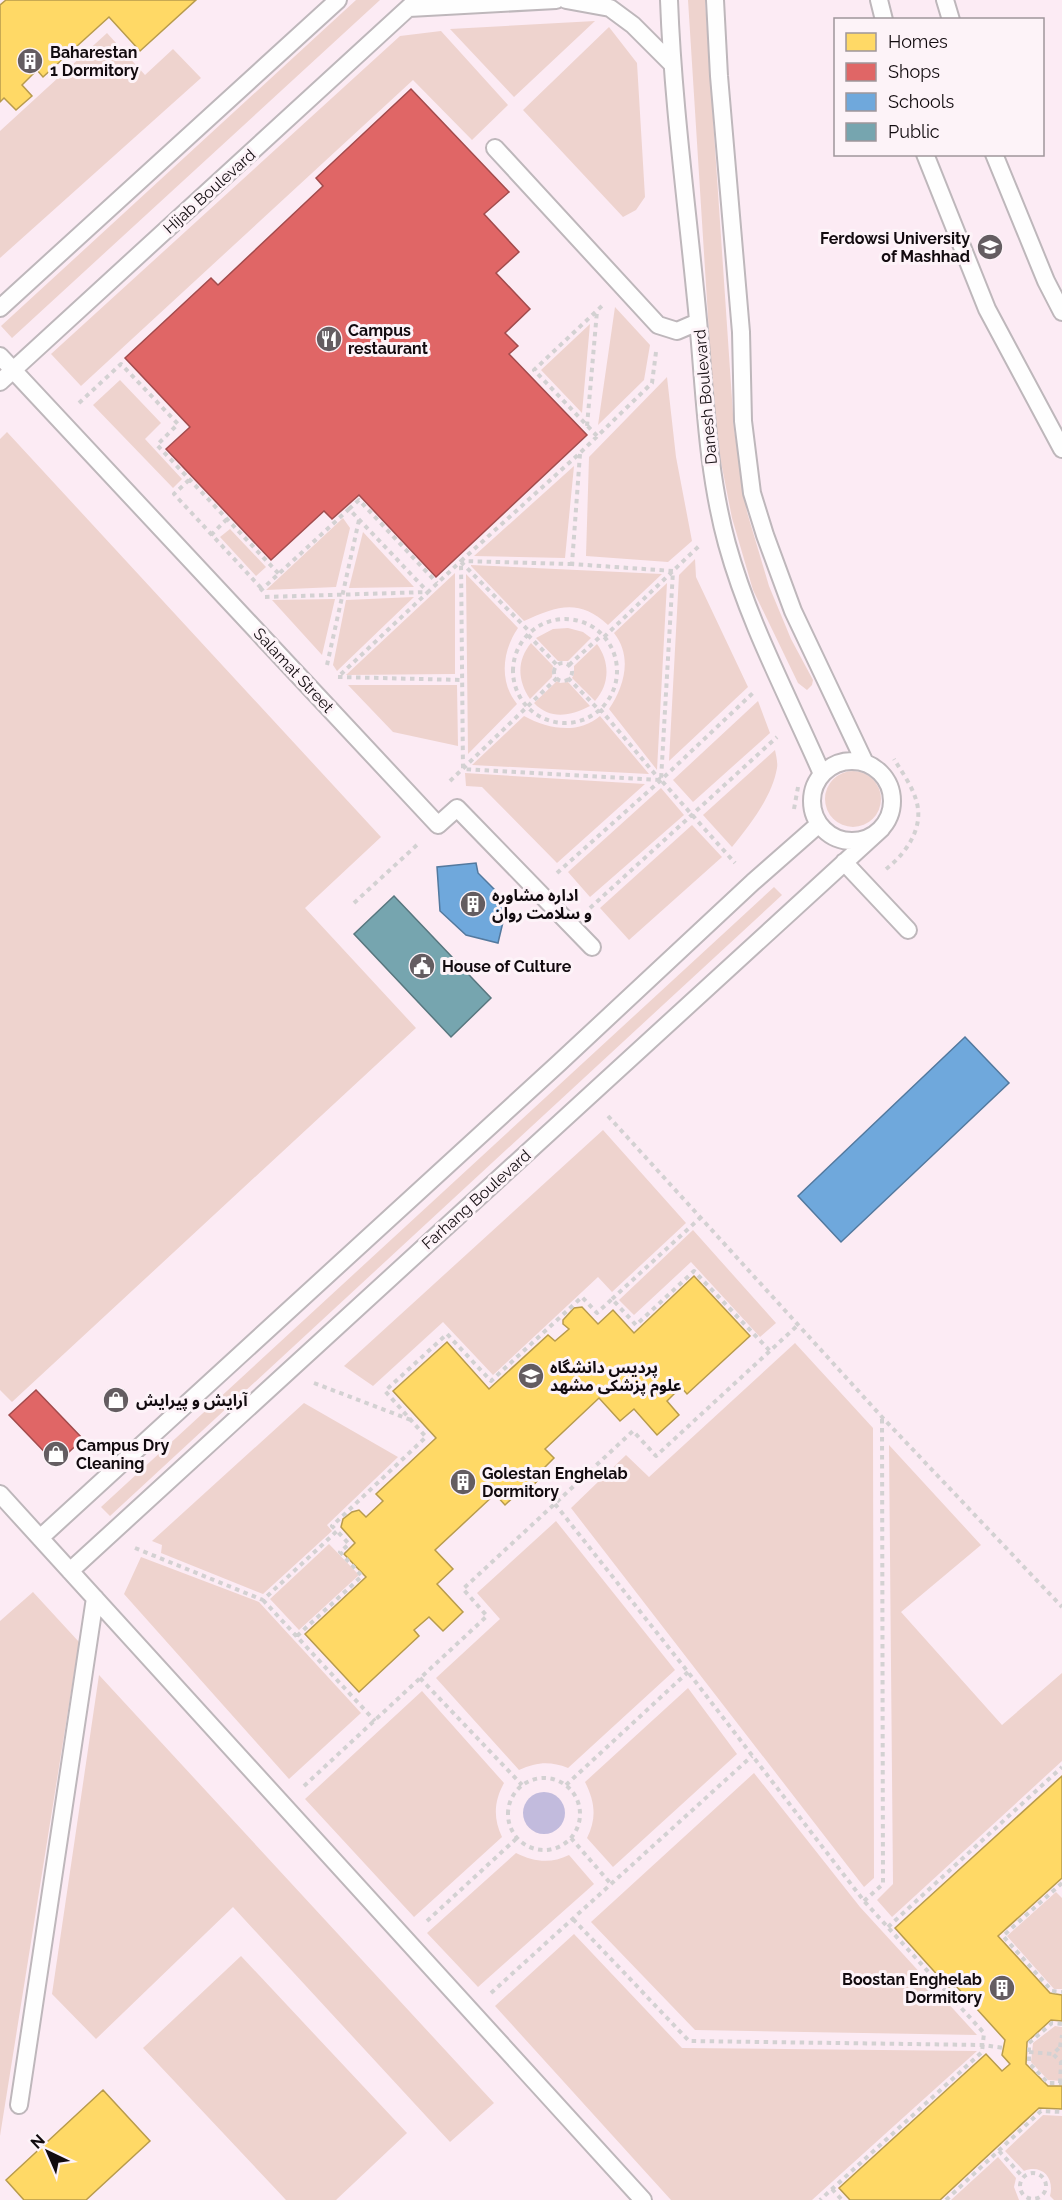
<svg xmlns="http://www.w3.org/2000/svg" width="1062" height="2200" viewBox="0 0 1062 2200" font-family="Raleway,'Noto Sans Arabic',sans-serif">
	<rect width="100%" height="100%" fill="#fbf5f8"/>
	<path fill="#fcebf4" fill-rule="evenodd" d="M0,0H1062V2200H0ZM836,20H1042V154H836Z"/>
	<path fill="#eed3ce" d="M356,0H380L12,338L1,326Z
		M688,0H705L734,429L747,512L769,586L791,639L813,680L812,685L807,690L798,683L753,590L732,518L721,462L713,396Z
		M595,21L514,97L450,29Z
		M609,27L637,63L645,197L636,210L623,217L523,110Z
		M441,31L508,105L472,140L413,80L81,386L51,354L400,36Z
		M107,33L145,75L173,49L201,78L0,258V131Z
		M615,307L650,345L644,380L598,425Z
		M590,324L582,413L541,370Z
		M667,377L676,457L692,541L668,562L586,556L589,457Z
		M120,380L161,423L145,439L182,479L173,488L93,405Z
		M7,432L381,837L305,908L416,1028L12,1402L0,1390V439Z
		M574,466L565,558L474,556Z
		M343,518L350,528L336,587L266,590Z
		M230,529L266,567L256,576L220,537Z
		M363,532L414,587L349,588Z
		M695,559L696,577L748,687L669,761L679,575Z
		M471,566V565L662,574L608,625C579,598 557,606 524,621Z
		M455,573V674L346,675Z
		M466,574L518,628C502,651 499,682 517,704L468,754Z
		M667,583L657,770L609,709C624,687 633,657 614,633Z
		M414,597L337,671L333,665L346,600Z
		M335,599L322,655L272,600Z
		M568,628L583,632L591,638L568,661H558L536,638L553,629Z
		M531,643L553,666L552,677L530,699C517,680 517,660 531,643Z
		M597,644C610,662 610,684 595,701L572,678L574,674V666Z
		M557,681L560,683L568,682L590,706C571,716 550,720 534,703Z
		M348,685H457L458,746L393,732Z
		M758,701L770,733L693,802L673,780Z
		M524,716C548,729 578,735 600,716L649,774L472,765Z
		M775,750C776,755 778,763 777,768C772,797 750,825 732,847L703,815Z
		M825 799a28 28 0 1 1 56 0a28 28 0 1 1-56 0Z
		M465,773L645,784L557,863L482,787L466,786Z
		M661,788L684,815L590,897L568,872Z
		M692,825L722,857L629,940L600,908Z
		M774,887L782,895L110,1516L101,1507Z
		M603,1130L686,1223L612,1292L598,1277L493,1375L443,1322L373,1386L344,1366Z
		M693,1230L776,1323L760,1337L691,1262L634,1315L619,1300Z
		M795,1343L873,1428L874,1878L864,1887L571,1508L626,1455L649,1477Z
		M304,1403L398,1457L327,1525L332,1531L263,1594L161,1553L162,1545L152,1541Z
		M889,1445L981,1545L901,1612L1002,1725L1062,1673V1761L892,1917L877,1900L893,1884Z
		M556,1521L675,1670L568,1768C550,1761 537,1762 519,1770L436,1678L500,1619L477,1593Z
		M329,1544L359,1575L299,1630L270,1599Z
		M141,1557L259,1602L361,1713L289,1779L124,1594Z
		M33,1592L79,1642L0,2136V1621Z
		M99,1675L494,2103L450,2142L233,1907L96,2039L52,1994Z
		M688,1688L737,1754L613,1867L587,1838C597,1818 595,1802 585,1782Z
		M422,1691L504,1783C494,1801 493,1818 502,1837L414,1917L305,1799Z
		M754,1773L860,1907L977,2035L695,2030L591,1922Z
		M516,1853C534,1862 551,1864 569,1855L594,1884L478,1987L427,1933Z
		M1056,1892L1062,1898V1989H1054L1007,1936Z
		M574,1934L682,2048L977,2051L812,2200H671L495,2006Z
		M241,1956L407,2133L336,2200H286L143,2048Z
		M1055,2026L1062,2027V2081L1048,2080L1031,2062L1033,2043Z
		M1043,2115L1062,2116V2200H1054L1050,2196C1055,2177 1041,2164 1024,2171L1005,2151Z
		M998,2157L1016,2178L1014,2187L1019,2200H951Z"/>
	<path fill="#c2bbdd" d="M523 1813a21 21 0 1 1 42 0a21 21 0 1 1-42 0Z"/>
	<path fill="#ffd966" stroke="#b89b4c" stroke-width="1.5" d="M6,0H196L140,51L109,17L43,77L37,70L22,85L32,96L16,110L4,98L0,102V5Z
		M694,1276L750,1336L687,1394L681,1387L667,1401L679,1415L657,1435L634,1409L620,1421L599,1398L545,1449L554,1458L540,1472V1478L527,1492L521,1490L505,1505L495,1494L435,1550L453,1569L437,1584L463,1612L443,1631L429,1617L414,1630L419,1636L359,1692L305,1634L366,1577L344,1554L355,1543L341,1527L343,1519L352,1512L359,1510L366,1517L383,1501L376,1494L436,1438L393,1391L447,1342L489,1389L548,1335L555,1341L569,1329L563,1324V1320L574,1308L582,1307L598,1324L613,1310L634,1333Z
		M1062,1776V1878L998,1936L1050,1993L1062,1995V2021L1051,2020L1027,2042L1026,2064L1048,2086H1062V2109L1039,2108L940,2200H850L839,2188L986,2054L1002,2071L1010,2064L1002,2055L1005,2040L956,1986L951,1990L895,1928Z
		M103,2090L150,2141L86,2200H24L6,2180Z"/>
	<path fill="#e06666" stroke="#a24b4c" stroke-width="1.5" d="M411,89L509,192L484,214L519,252L496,273L530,309L505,333L518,346L509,354L587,435L436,577L359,495L332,519L324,511L271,560L166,449L190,427L125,358L211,278L218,285L323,186L316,178Z
		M36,1390L83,1439L56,1464L9,1415Z"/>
	<path fill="#6fa8dc" stroke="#53799e" stroke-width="1.5" d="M476,863L478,873L498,893L509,897L498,943L466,935L440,911L437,867Z
		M965,1037L1009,1083L841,1242L798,1196Z"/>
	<path fill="#76a5af" stroke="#58777f" stroke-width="1.5" d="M394,896L491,998L451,1037L354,934Z"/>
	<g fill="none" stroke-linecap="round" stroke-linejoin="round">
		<g stroke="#beb7bb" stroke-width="20">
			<path id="service" d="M566,0L610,8L633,25L671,63
				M669,0C673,107 688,213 698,320C705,395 707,471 727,544C749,624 789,698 822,774
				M715,0L719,76L741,332L743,421L752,493L765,535L793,611L865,763
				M879,0L884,20
				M945,0L951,20
				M409,8L556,0
				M495,148L658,325L677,331L698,322
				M925,154L987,309L1062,449
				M994,154L1046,281L1062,312
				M0,308L338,0
				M0,356L438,825L457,808L592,947
				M0,382L417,0
				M812 801a40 40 0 1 1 80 0a40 40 0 1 1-80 0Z
				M844,862L908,930
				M0,1494L643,2200
				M40,1538L559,1063L753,882L819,824
				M70,1571L882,828
				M19,2105L95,1598"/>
		</g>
		<path stroke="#d3d1d2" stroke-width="4" stroke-dasharray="4.5 4.5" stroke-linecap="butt" d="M656,352L652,383L580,453L461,561L463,769L661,780
			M79,403L121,364L178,424L157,445L279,574
			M587,426L597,311
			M597,436L534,370L604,304
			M580,454L572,564L673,571L661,780L735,863
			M189,480L174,494L262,589
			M349,509L359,500L437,583
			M211,535L227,519
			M461,562L530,632
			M260,591L349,509L428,592L338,677
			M265,597L428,592L461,561L572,564
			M513 671a52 52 0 1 1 104 0a52 52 0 1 1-104 0Z
			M528,635L557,665
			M604,637L699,546
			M554 672a9 9 0 1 1 18 0a9 9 0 1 1-18 0Z
			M327,665L359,520
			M569,665L602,635
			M338,677L462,680
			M568,678L599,710
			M600,709L660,780
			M450,781L557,678
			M794,809L798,787
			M886,869C903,856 921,833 918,809C916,791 903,774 894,759
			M557,873L661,780L755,691
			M354,903L418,844
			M590,908L777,737
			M608,1116L882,1417L1062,1607
			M612,1299L700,1218
			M314,1383L411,1420
			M555,1504L688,1672L864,1901L984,2033L982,2052L820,2200
			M135,1548L263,1600L337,1531L332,1526L426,1437L385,1391L447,1334L491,1381L582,1297L597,1313L612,1299L636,1325L694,1271L770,1351
			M263,1600L375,1721
			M297,1636L362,1576L340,1552L349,1544L337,1531
			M420,1678L522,1785
			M508 1814a36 36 0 1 1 72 0a36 36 0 1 1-72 0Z
			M566,1785L688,1672
			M304,1786L487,1616L463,1589L633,1431L656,1456L798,1325
			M571,1838L611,1884
			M1062,1883L1003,1936L1052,1991L1062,1992
			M864,1901L883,1884L882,1418
			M573,1919L689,2041L983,2045L1004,2048
			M427,1921L517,1838
			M888,1927L1062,1767
			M491,1993L752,1756
			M1062,2024L1052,2023L1029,2043V2063L1048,2083H1062
			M1060,2047L1062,2035
			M1029,2052L1053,2054
			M1060,2083L1061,2062L1053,2054L1060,2047L1062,2049
			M999,2151L1023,2177
			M1020 2186a13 13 0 1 1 26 0a13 13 0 1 1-26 0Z
			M832,2189L842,2200
			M946,2200L1041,2111L1062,2112"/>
		<use href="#service" stroke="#fefefe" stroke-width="16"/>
	</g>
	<defs>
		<g id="building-disc" transform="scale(1.35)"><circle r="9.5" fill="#645d61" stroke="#fdf3f8"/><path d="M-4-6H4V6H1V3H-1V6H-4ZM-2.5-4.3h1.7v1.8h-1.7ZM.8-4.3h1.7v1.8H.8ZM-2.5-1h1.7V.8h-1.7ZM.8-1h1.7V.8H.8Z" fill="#fff"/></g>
		<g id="university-disc" transform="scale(1.35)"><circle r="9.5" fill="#645d61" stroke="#fdf3f8"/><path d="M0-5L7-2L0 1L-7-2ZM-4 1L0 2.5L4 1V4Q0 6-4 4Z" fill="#fff"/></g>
		<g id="restaurant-disc" transform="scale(1.35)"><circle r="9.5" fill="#645d61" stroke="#fdf3f8"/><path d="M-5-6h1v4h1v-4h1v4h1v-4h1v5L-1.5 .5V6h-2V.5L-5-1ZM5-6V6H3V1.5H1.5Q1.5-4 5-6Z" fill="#fff"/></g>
		<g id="civic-disc" transform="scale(1.35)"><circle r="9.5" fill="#645d61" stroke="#fdf3f8"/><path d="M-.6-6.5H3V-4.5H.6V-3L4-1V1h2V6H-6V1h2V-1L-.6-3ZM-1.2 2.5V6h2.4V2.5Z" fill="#fff"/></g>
		<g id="shop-disc" transform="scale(1.35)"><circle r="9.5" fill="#645d61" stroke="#fdf3f8"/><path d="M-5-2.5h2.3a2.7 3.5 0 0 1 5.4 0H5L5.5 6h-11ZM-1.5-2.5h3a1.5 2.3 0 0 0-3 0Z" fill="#fff"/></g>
	</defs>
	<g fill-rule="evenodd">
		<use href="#building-disc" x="30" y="61"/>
		<use href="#university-disc" x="990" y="247"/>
		<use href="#restaurant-disc" x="329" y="339"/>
		<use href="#building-disc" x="473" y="904"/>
		<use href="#civic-disc" x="422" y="966"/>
		<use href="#university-disc" x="531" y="1376"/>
		<use href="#shop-disc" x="116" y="1400"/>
		<use href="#shop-disc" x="56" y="1454"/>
		<use href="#building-disc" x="463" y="1482"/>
		<use href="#building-disc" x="1002" y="1988"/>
	</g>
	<g text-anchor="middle" stroke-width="6" stroke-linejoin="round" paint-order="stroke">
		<g font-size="16" font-weight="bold" fill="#120b0f" stroke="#fdf3f8" text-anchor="start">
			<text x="50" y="58">Baharestan<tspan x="50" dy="18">1 Dormitory</tspan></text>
			<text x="970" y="244" text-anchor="end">Ferdowsi University<tspan x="970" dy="18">of Mashhad</tspan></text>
			<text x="348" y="336">Campus<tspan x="348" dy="18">restaurant</tspan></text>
			<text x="492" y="901">اداره مشاوره<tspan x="492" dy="18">و سلامت روان</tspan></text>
			<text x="442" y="972">House of Culture</text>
			<text x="550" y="1373">پردیس دانشگاه<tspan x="550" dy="18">علوم پزشکی مشهد</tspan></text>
			<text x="136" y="1406">آرایش و پیرایش</text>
			<text x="76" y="1451">Campus Dry<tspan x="76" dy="18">Cleaning</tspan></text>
			<text x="482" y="1479">Golestan Enghelab<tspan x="482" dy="18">Dormitory</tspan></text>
			<text x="982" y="1985" text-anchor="end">Boostan Enghelab<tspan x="982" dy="18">Dormitory</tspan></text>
		</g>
		<g font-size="16" fill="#120b0f" stroke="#fdf3f8">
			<text transform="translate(209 191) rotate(-42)" y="6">Hijab Boulevard</text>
			<text transform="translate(705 397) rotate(-95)" y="6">Danesh Boulevard</text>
			<text transform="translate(294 670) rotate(47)" y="6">Salamat Street</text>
			<text transform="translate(476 1199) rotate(-42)" y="6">Farhang Boulevard</text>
		</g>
	</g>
	<rect x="834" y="18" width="210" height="138" fill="#fdf3f8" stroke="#9f969b" stroke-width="1.5"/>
	<rect x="846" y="33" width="30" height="18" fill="#ffd966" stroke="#9f969b" stroke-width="1.5"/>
	<text x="888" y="48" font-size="18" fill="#120b0f">Homes</text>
	<rect x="846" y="63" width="30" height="18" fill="#e06666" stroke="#9f969b" stroke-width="1.5"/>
	<text x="888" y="78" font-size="18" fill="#120b0f">Shops</text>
	<rect x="846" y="93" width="30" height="18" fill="#6fa8dc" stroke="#9f969b" stroke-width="1.5"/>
	<text x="888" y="108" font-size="18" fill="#120b0f">Schools</text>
	<rect x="846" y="123" width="30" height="18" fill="#76a5af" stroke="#9f969b" stroke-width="1.5"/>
	<text x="888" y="138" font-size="18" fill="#120b0f">Public</text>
	<g transform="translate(48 2152) rotate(316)" stroke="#fdf3f8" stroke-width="4.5" paint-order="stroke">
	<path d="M0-4.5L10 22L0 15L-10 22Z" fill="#120b0f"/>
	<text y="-9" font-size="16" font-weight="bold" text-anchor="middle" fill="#120b0f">N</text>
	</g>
</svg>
